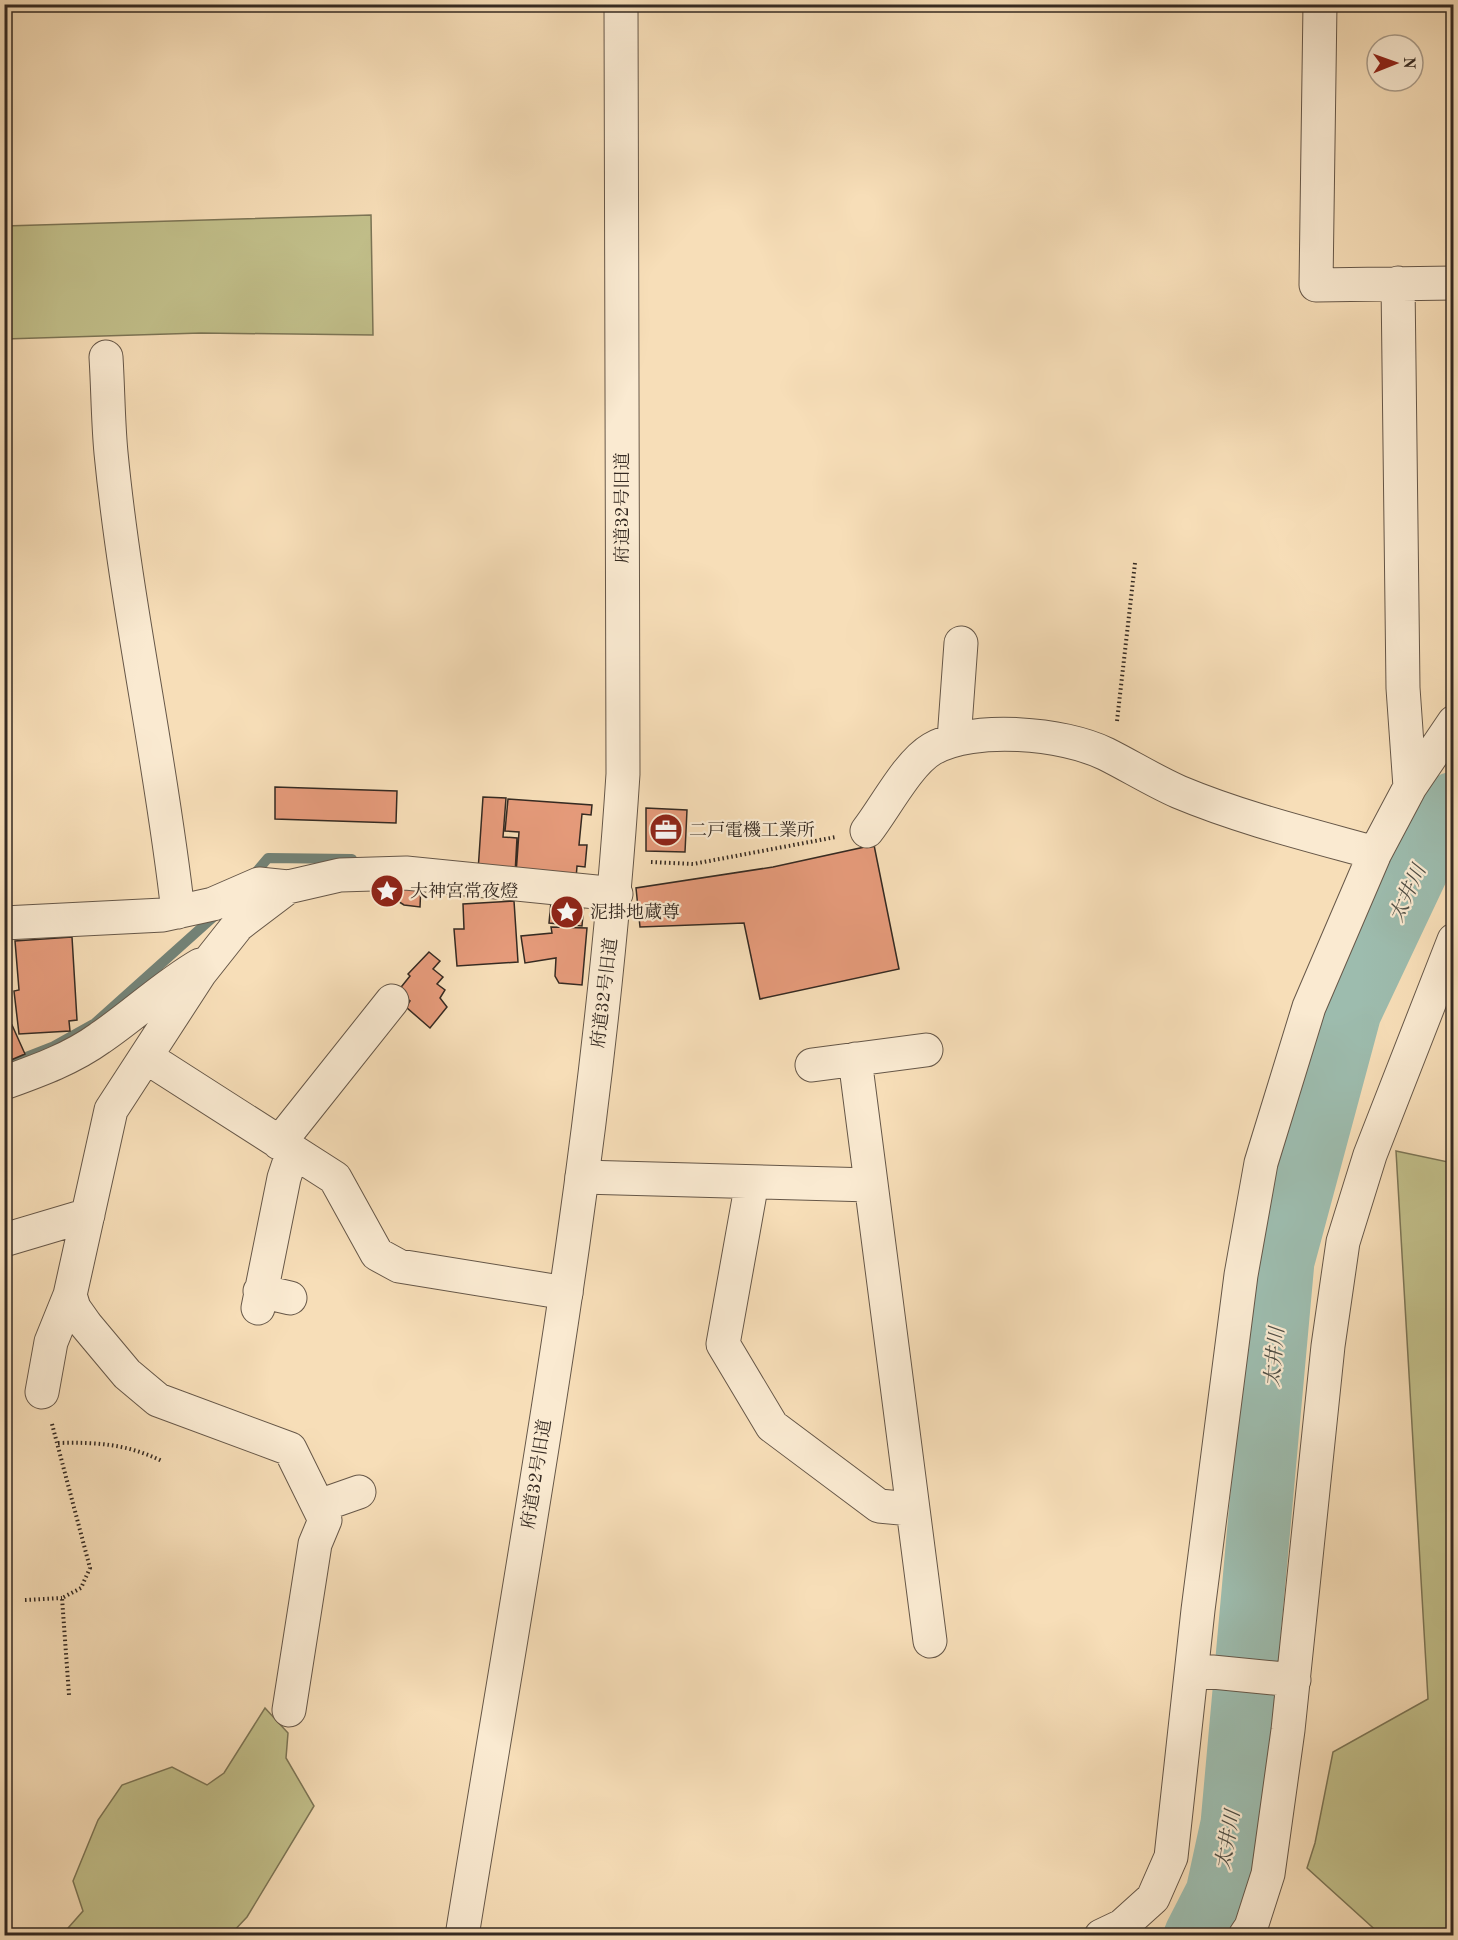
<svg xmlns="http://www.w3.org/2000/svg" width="1458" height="1940" viewBox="0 0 1458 1940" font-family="'Old Standard TT','Noto Serif JP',serif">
	<rect width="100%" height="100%" fill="#f7deb8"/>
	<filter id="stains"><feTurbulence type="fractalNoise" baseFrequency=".00333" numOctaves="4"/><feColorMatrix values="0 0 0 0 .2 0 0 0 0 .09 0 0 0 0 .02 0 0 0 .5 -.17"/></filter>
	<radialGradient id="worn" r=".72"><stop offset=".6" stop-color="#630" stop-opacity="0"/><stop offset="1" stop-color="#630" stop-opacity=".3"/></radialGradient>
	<path fill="#c2c08b" stroke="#7c7556" stroke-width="1.5" d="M371,215L373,335L201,333L5,339V226Z
		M1396,1151L1453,1163V1935H1381L1307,1868L1315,1843L1333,1752L1428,1699Z
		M265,1708L288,1733L286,1758L314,1806L247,1917L230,1935L163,1936L158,1932L152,1936H61L83,1911L73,1881L98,1820L122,1785L172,1767L207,1785L224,1773Z"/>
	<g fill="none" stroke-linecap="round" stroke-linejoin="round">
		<path stroke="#738276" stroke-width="10" d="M251,878L268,858L352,859
			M6,1065L52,1047L95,1023L220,911"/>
		<path stroke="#9dbcae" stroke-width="63" d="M1195,1936L1217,1893L1232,1824L1283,1261L1350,1012L1435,832L1454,803"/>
	</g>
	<path fill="#e69b7b" stroke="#352a22" stroke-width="1.5" d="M275,787L397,791L396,823L275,819Z
		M483,797L506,798L503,837L517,838L515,874L478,871Z
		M508,799L592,805L591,815L582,814L579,845H587L585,867L577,866L576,879L516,874L519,832L505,831Z
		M646,808L687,810L685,852L646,851Z
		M874,845L899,969L760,999L744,923L640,927L636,888L773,867Z
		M394,881L421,883L420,907L404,905L393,898Z
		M514,901L518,962L457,966L454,929H464L463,904Z
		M551,902L584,903L582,926L549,923Z
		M551,927L587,928L582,985L559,983L555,976L556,958L525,963L521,936L552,933Z
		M72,937L77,1020L69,1021L70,1031L19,1034L14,991L19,990L15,941Z
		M429,952L440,961L433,969L443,977L437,984L445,990L440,998L447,1007L430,1028L406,1007L410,1001L398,991L410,976L408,974Z
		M12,1025L25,1054L4,1063V1029Z"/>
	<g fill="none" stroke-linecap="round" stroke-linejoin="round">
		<g stroke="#665748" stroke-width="35">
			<path id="minor" d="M1320,4L1316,285L1454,283
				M1398,283L1403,688L1410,787
				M106,357C108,389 108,421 111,453C126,607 161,758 178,912
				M954,740L961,643
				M867,831C885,808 908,763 932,749C974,725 1063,733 1106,754C1130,766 1154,781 1179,792C1241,818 1310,835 1375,853
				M288,887L238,925L200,973L111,1110L70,1295L74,1308L86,1325L127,1374L158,1400L290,1449L325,1520L315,1544L289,1710
				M4,923L163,915L213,904L259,884L288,887L340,875L406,873L616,894
				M146,1057L335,1178L377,1254L399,1266L566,1293
				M855,1059L930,1641
				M812,1065L926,1050
				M4,1083C37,1071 71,1059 100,1038C134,1015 164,986 200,965
				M279,1143L392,1001
				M582,1177L871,1185
				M752,1182L723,1344L772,1426L879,1506L911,1509
				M4,1240L88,1215
				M260,1291L290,1298
				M258,1308L284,1178L293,1151
				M42,1392L51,1342L70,1295
				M319,1506L359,1492
				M1192,1670L1294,1680
				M1101,1936L1122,1926L1153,1898L1171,1857L1198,1610L1241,1275L1261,1163L1309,1007L1375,853L1410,787L1454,722
				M1245,1936L1251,1927L1268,1874L1288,1730L1328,1346L1343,1242L1370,1155L1454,940"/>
		</g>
		<g stroke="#665748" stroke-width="35">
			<path id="tertiary" d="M462,1936C524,1550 598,1164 623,774L621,4"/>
		</g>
		<path stroke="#352a22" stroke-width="4" stroke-dasharray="1.5 3" stroke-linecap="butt" d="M1117,721L1135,563
			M651,862L693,864L836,837
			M52,1424L90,1568L81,1588L62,1598L69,1695
			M58,1443C97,1442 127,1444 162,1461
			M25,1600L62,1598"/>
		<use href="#minor" stroke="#faead1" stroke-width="33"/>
		<use href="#tertiary" stroke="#faead1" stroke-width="33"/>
	</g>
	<defs>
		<g id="office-disc" transform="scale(1.725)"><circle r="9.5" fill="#8f2418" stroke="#faead1"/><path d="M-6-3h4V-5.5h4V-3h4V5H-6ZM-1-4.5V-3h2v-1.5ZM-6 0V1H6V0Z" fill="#fff"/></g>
		<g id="sight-disc" transform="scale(1.725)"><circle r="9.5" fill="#8f2418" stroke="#faead1"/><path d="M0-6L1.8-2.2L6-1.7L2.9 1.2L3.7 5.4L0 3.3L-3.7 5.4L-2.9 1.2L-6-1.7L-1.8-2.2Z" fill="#fff"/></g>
	</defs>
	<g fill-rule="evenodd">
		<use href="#office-disc" x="666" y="830"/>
		<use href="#sight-disc" x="387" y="891"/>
		<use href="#sight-disc" x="567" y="912"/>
	</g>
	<g text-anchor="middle" stroke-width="4.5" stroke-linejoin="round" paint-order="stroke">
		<g font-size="18" fill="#352a22" stroke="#faead1">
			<text transform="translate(622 508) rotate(-90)" y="6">府道32号旧道</text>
			<text transform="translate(604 993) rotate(-83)" y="6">府道32号旧道</text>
			<text transform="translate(536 1474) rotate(-81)" y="6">府道32号旧道</text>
		</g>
		<g font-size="18" fill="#352a22" stroke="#faead1" text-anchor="start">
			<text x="689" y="836">二戸電機工業所</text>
			<text x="410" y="897">大神宮常夜燈</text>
			<text x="590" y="918">泥掛地蔵尊</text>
		</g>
		<g font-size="20" font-style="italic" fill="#4f4e45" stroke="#faead1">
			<text transform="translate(1407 893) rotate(-65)" y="7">太井川</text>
			<text transform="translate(1274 1357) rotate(-85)" y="7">太井川</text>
			<text transform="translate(1227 1840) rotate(-80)" y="7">太井川</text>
		</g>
	</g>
	<rect width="1458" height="1940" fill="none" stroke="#f7deb8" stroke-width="24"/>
	<rect x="6" y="6" width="1446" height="1928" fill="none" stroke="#352a22" stroke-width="3"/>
	<rect x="12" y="12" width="1434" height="1916" fill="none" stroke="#352a22" stroke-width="1.5"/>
	<g transform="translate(1395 63) rotate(89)"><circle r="28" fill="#faead1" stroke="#ab9d8b" stroke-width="1.5"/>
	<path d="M0-4.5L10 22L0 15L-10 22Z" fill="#8f2418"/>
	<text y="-9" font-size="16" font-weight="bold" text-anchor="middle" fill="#352a22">N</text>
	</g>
	<rect width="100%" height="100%" filter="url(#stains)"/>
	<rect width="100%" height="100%" fill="url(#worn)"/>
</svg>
